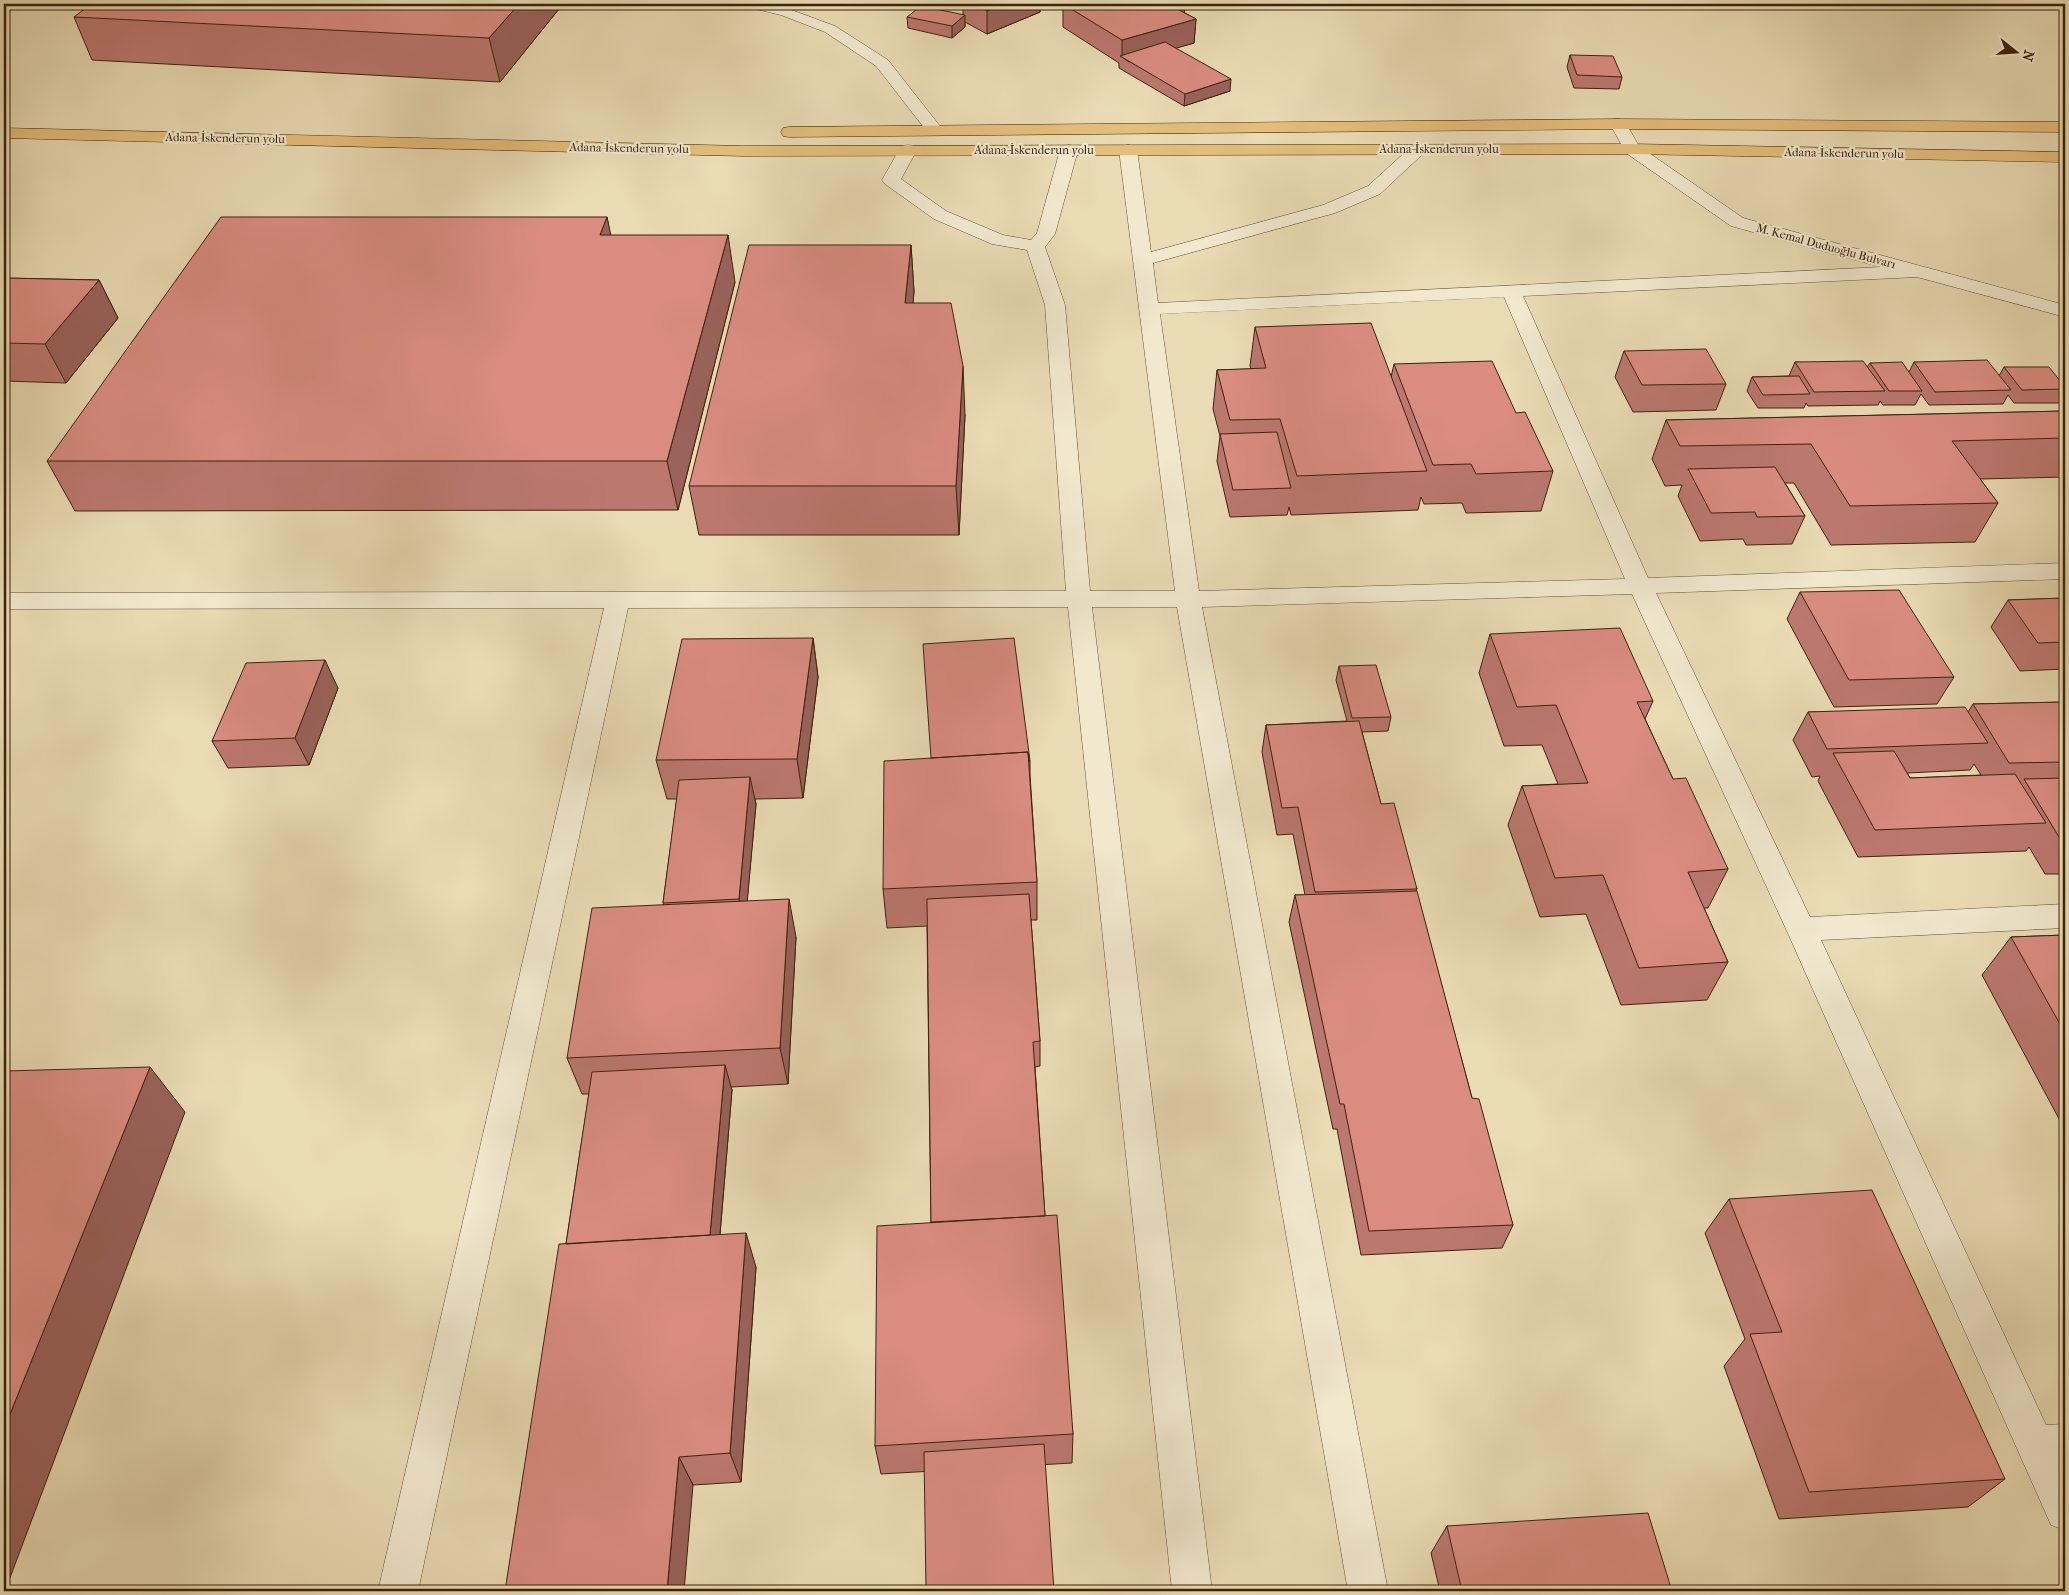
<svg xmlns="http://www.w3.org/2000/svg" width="2069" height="1595" viewBox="0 0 2069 1595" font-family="'IM FELL French Canon',serif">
	<rect width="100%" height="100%" fill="#e9dbb4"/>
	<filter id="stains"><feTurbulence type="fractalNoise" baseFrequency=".004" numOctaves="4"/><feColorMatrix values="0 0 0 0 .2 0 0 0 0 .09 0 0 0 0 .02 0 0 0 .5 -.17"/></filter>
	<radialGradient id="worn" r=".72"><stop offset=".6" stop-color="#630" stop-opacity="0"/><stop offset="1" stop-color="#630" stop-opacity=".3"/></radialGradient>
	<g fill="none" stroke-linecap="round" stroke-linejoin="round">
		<g stroke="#665135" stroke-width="1">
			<path id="minor" d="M746,4H770L786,8L835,26L888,60L943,130L941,134H929L876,66L825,32L781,15L748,7Z
				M1618,119L1624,120L1639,146L1743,218L2065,305V317L1917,277L1523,296L1648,578L2065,563V579L1656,593L1810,917L2065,904V928L1821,940L2046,1425L2065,1424V1462H2062L2065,1468V1530L2051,1525L1786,929L1632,594L1202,607L1388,1591H1348L1177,607H1092L1212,1591H1172L1068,607L628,608L418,1591H378L604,608L4,609V593L1066,591L1045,305L1027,250L992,244L934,219L885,184L882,180L899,150L902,146L908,145L914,146L917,150L901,179L946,211L1003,235L1031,240L1037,233L1060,150L1063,146L1069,145L1075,146L1078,150L1055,234L1045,247L1065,305L1090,591H1175L1119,150L1122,146L1128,145L1134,146L1137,150L1151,252L1323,205L1368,186L1412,146L1418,145L1424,146L1427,150L1380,194L1335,213L1153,263L1158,303L1881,267L1731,226L1626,153L1610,124L1612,120ZM1504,297L1625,579L1199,591L1160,314Z"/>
		</g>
		<g stroke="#3b230b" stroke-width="1">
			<path id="highway" d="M1618,119L2065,122V132L1618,129L789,137L783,136L781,132L783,128L789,127Z
				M4,128L743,146L1632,144L2065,152V162L1632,154L743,156L4,138Z"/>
		</g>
		<use href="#minor" fill="#f1e8ce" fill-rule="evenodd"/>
		<use href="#highway" fill="#e4be7a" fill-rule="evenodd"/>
	</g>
	<path fill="#bb786f" stroke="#3b230b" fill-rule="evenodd" d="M563,4L500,82L92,60L74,17Z
		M963,4H1040V12L987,34L965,22V27L952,38L908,28L907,17L963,15Z
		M1063,4L1185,13L1196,19L1194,43L1175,48L1230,91L1184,106L1119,68V63L1063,27Z
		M1570,55L1622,77L1619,89L1574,88L1567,67Z
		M607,217L610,235L735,282L678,510L75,511L47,461Z
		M911,245L914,292L913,303L965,415L959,535H699L689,486Z
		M4,278L99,280L118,318L66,383L4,381Z
		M1255,327L1391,377L1394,364L1516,413L1553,471L1541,511L1466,513L1462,503L1424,504L1421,497L1418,510L1291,515L1289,507L1287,515L1230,517L1217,461L1220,436L1213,409L1217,370L1251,369L1250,366Z
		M1624,351L1726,384L1716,410L1633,412L1615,377Z
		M1795,362L1867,367L1870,363L1909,372L1914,362L1999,376L2004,367L2065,387V392L2059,403H2014L2008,395L2003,404L1929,405L1921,394L1915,405H1883L1880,401L1878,405L1808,406L1806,403L1804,408H1758L1747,391L1752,377L1789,376Z
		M2065,411V477L1980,479L1998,503L1975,542L1831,545L1794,483H1785L1805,516L1792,544L1746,545L1743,539L1700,541L1678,496L1682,485L1665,486L1652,459L1666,420Z
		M1800,592L1954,677L1937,704L1834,707L1787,619Z
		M2065,598V669L2020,671L1991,627L2008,600Z
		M1490,634L1653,701L1645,719L1673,779L1728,869L1708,908H1704L1728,962L1707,1000L1621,1005L1586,914L1540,917L1508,825L1522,786L1558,784L1542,745L1504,746L1479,673Z
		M813,638L818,677L803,798L755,799L756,804L747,901L796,937L788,1084L731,1087L732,1090L720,1235L756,1267L741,1482L693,1485L566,1244L589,1094H582L567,1058L664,905L663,903L677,799H667L656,760Z
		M1339,666L1391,717L1388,731L1362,732L1381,804L1417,889L1416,891L1472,1098L1513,1225L1502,1248L1361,1255L1337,1129H1333L1289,922L1295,895H1305L1293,834L1277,835L1262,752L1266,725L1347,721L1336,680Z
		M338,688L309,765L228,768L212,741Z
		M2065,702V874H2045L2029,847L2026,851L1858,857L1818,781L1820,776L1812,777L1793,740L1808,712H1968L1973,704ZM1974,764L1981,775L1910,778L1907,773L1970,770Z
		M931,758L1030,761V775L1037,882V920H1031L1040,1041V1066L1035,1067L1045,1216L1073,1434L1072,1463L881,1474L875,1446L931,1222L927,926L887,928L883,889Z
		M2065,935V1130L1982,975L2011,937Z
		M1729,1199L2005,1479L1968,1507L1779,1519L1724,1366L1745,1339L1705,1233Z
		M1447,1526L1672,1591H1440L1431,1553Z"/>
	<path fill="#99625a" stroke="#3b230b" d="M519,4H563L500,82L489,38Z
		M1004,4H1040V12L987,34V11Z
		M1163,4H1185L1184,18Z
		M965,15V27L952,38V26Z
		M1196,19L1194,43L1129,62L1122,57V40Z
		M1231,79L1230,91L1184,106L1185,94Z
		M607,217L617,264L600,235Z
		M728,235L735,282L678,510L667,461Z
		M911,245L914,292L908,351L905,303Z
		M99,280L118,318L66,383L45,344Z
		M963,366L965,415L959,535L956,486Z
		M813,638L818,677L803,798L797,759Z
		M325,660L338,688L309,765L295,738Z
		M750,777L756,804L745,926L739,899Z
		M789,899L796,937L788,1084L780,1048Z
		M725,1065L732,1090L717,1269L709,1246Z
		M150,1067L185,1112L5,1591H4V1429Z
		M746,1233L756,1267L741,1482L730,1453Z
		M679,1457L693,1485L684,1591H667Z"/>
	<path fill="#da8c81" stroke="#3b230b" d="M91,4H519L489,38L74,17Z
		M973,4H1004L987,11Z
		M1063,4H1168L1196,19L1122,40Z
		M921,6L965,15L952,26L907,17Z
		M1165,42L1231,79L1185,94L1120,56Z
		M1570,55L1613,56L1622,77L1577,75Z
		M221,217H607L600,235H728L667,461H47Z
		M749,245H911L905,303H951L963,366L956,486H689Z
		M4,278L99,280L45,344L4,343Z
		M1371,323L1427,471L1297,476L1280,419L1230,420L1217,370L1266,368L1255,327Z
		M1706,349L1726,384L1642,385L1624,351Z
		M1987,360L2011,390L1935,392L1914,362Z
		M1492,361L1516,413L1525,412L1553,471L1476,474L1471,464L1433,465L1394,364Z
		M1863,361L1885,391L1814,392L1795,362Z
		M1902,362L1922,391H1889L1870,363Z
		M2004,367H2049L2065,387V389L2022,390Z
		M1799,376L1810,394L1763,395L1752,377Z
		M2065,411V438L1952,441L1998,503L1850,506L1811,444L1680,446L1666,420Z
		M1277,432L1291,488L1233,490L1220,434Z
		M1775,467L1805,516L1757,517L1755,512L1711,513L1688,469Z
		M1899,590L1954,677L1849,680L1800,592Z
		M2065,598V642L2038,643L2008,600Z
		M1620,628L1653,701L1637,702L1673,779L1686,778L1728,869L1688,872L1728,962L1639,968L1603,875L1555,878L1522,786L1588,783L1556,705L1517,707L1490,634Z
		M813,638L797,759L656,760L682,639Z
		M1014,638L1030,761H1029L1028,752L931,758L923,644Z
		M325,660L295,738L212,741L246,663Z
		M1376,665L1391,717L1352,718L1339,666Z
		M2065,702V762L2009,763L1973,704Z
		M1965,707L1988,743L1827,749L1808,712Z
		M1359,721L1381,804L1394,803L1417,889L1315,892L1298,807L1282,808L1266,725Z
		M1894,751L1910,778L2015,774L2046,823L1875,830L1833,753Z
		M1028,752L1037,882L883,889L884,761Z
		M750,777L739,899L663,903L679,780Z
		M2065,778V847L2024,779Z
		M1417,891L1472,1098L1479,1099L1513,1225L1369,1231L1344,1104H1340L1295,895Z
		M1029,894L1040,1041L1033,1042L1045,1216L931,1222L927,899Z
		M789,899L780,1048L567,1058L592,908Z
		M2065,935V1033L2011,937Z
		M725,1065L710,1235L566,1244L592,1072Z
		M150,1067L4,1429V1071Z
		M1872,1190L2005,1479L1809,1492L1750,1334L1782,1332L1729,1199Z
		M1057,1215L1073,1434L875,1446L877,1226Z
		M746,1233L730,1453L679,1457L667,1591H505L559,1244Z
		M1044,1444L1054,1591H926L924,1452Z
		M1648,1513L1672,1591H1462L1447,1526Z"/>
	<g text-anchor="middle" stroke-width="4.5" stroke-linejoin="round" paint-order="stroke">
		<g font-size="12" fill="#3b230b" stroke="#f1e8ce">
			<text transform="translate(225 138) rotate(1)" y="4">Adana-İskenderun yolu</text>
			<text transform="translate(629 148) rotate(1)" y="4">Adana-İskenderun yolu</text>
			<text x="1439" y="153">Adana-İskenderun yolu</text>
			<text x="1034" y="154">Adana-İskenderun yolu</text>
			<text transform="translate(1844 153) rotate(1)" y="4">Adana-İskenderun yolu</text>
			<text transform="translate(1826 246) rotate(15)" y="4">M. Kemal Duduoğlu Bulvarı</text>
		</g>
	</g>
	<rect width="2069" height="1595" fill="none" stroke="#e9dbb4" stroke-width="20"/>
	<rect x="5" y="5" width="2059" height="1585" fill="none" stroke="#3b230b" stroke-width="2.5"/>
	<rect x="10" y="10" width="2049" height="1575" fill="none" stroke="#3b230b"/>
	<g transform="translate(2016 52) rotate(107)" stroke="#f1e8ce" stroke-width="4" paint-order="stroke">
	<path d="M0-4L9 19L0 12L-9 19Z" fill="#3b230b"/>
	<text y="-8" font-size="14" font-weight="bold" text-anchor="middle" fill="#3b230b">N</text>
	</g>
	<rect width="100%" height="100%" filter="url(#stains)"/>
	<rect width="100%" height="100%" fill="url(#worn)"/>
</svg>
